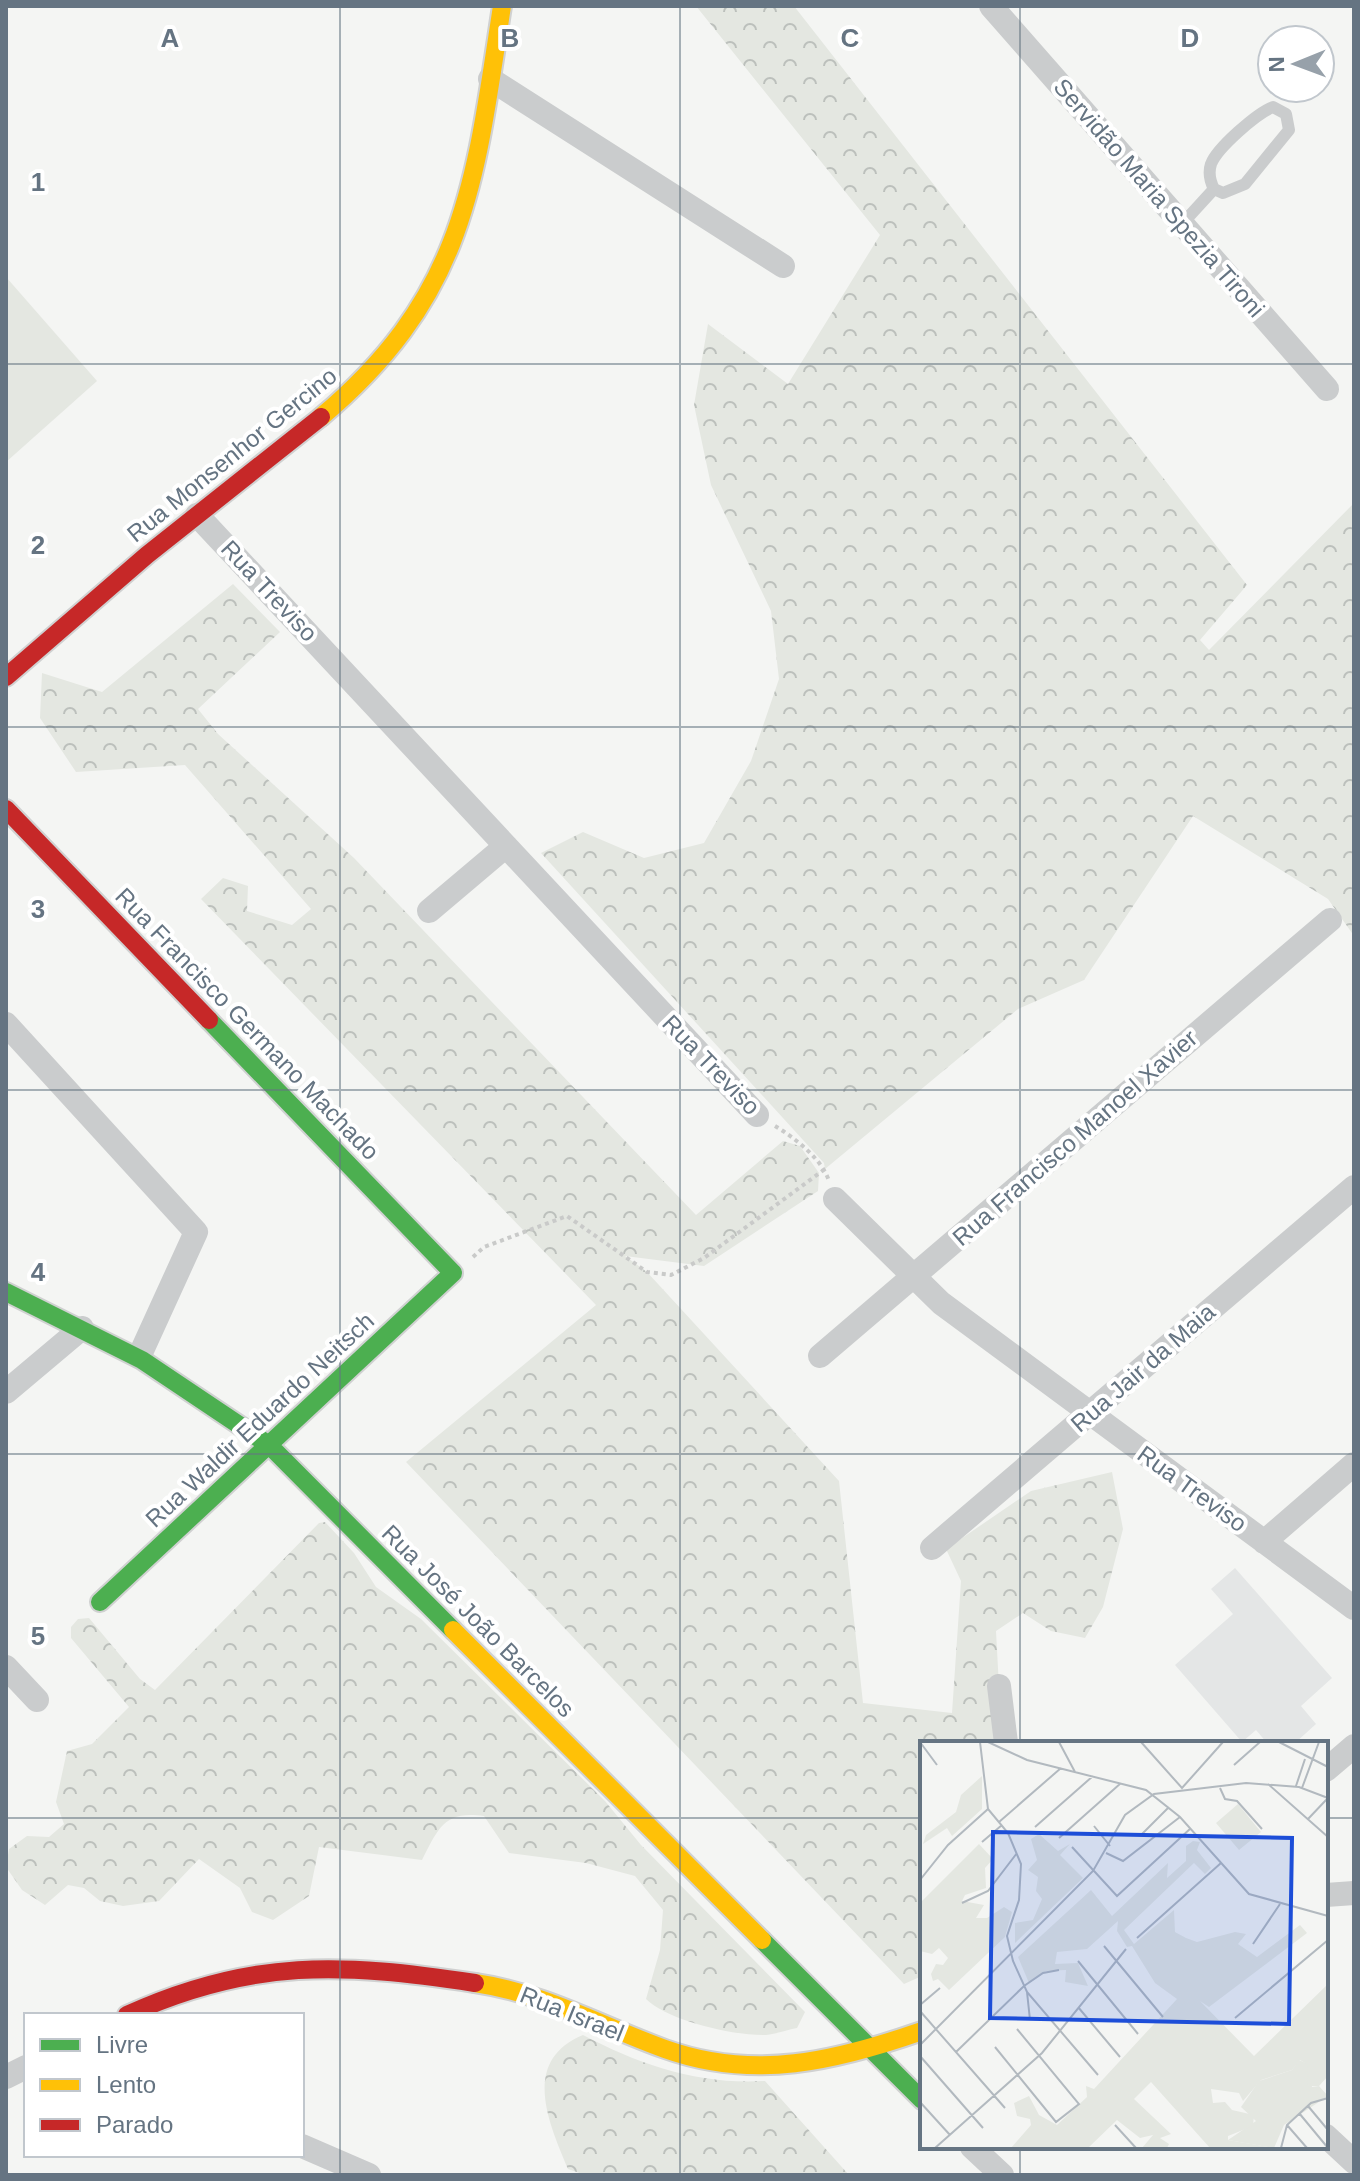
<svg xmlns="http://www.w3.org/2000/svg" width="1360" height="2181" viewBox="0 0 1360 2181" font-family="Arial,sans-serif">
	<defs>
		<pattern id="forest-crowns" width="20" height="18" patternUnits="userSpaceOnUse" patternTransform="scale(2)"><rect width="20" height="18" fill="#e4e7e1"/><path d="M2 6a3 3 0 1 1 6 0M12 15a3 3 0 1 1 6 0" fill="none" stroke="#bcc0bc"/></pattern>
	</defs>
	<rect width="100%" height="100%" fill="#f4f5f3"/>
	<path fill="#e4e6e6" d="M1235,1568L1332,1678L1301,1706L1316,1724L1295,1743H1267L1256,1730L1242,1742L1175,1665L1233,1614L1211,1589Z"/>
	<path fill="#e4e7e1" d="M6,277L97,381L6,462Z"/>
	<path fill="url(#forest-crowns)" d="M696,6H794L1247,585L1200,640L1209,650L1354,503V936L1328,899L1193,816L1084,980L1018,1009L825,1169L824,1163L541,853L583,832L644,858L704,843L751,761L779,679L771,611L711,485L694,405L708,324L788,384L880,235Z
		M233,584L280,632L198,709L218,734L354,858L696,1215L783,1141L800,1146L819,1173L818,1191L704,1266L625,1256L647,1272L839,1481L863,1703L952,1713L961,1581L946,1549L1031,1491L1112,1472L1123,1529L1103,1607L1085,1638L1051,1631L1023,1613L996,1631L1002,1743H922V1976L904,1984L406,1462L596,1305L201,899L223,878L248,886L247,911L292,925L311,909L185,765L76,772L40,718L42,673L102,692Z
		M325,1522L354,1553L376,1587L421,1619L605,1801L641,1845L805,2012L797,2028C787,2030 776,2034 766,2035C735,2036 668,2021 646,1999L660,1950L663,1910L635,1876L586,1863L509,1853L484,1816C444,1810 438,1829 422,1860L319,1847L309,1896L273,1920L252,1912L240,1888L199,1859L159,1901L123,1906L100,1901L84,1888L68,1885L45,1905L22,1890L6,1867L9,1849L27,1836L49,1837L64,1824L56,1802L67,1751L92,1744L129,1707L71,1638V1627L78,1619L89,1618L140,1679L155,1690L319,1523Z
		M583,2035C640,2065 699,2085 765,2081L849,2175H585L568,2169C548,2121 521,2061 583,2035Z"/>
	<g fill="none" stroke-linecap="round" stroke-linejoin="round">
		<g stroke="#d0d1d1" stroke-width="22">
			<path id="fast" d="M6,1292L142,1360L269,1445L453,1630
				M100,1602L453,1273L209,1020
				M762,1940L922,2100"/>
		</g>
		<g stroke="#d0d1d1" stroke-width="22">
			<path id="slow" d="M321,417C466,295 475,182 502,6
				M453,1630L762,1940
				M475,1983C544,1993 601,2026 665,2049C754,2081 836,2061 922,2031"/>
		</g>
		<g stroke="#d0d1d1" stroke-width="22">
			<path id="jam" d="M6,677L147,555L321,417
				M6,809L209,1020
				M127,2015C252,1958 342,1963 475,1983"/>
		</g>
		<path stroke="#c9cac9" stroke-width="4" stroke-dasharray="4 4" stroke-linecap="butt" d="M775,1126C795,1138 822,1159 829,1181
			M473,1257L484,1247L567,1216L647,1272L671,1275L704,1258L825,1169"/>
		<path stroke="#cacccd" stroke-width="12" d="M1273,107L1286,114L1289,130L1245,184L1223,193L1214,189C1210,181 1208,173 1211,164C1217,148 1257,113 1273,107Z
			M1182,224L1214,189"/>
		<path stroke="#cacccd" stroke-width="24" d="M991,6L1327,389
			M490,79L783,266
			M197,515L757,1115
			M429,911L506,846
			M6,1024L196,1232L139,1357
			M835,1199L941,1303L1354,1608
			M820,1356L1330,920
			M6,1392L82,1328
			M1264,1542L1354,1464
			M932,1548L1354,1187
			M6,1667L37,1700
			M999,1686L1006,1743
			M1326,1770L1354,1746
			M1326,1895L1354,1893
			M6,2077L26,2067
			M1326,2136L1354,2162
			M302,2146L369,2175
			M972,2147L1002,2175"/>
		<use href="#fast" stroke="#4caf50" stroke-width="18"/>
		<use href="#slow" stroke="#ffc107" stroke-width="18"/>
		<use href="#jam" stroke="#c62828" stroke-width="18"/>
	</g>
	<path fill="none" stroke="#657482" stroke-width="2" stroke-opacity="0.55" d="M340,6V2175M680,6V2175M1020,6V1743M6,364H1354M6,727H1354M6,1090H1354M6,1454H1354M6,1818H922M1326,1818H1354M1020,2147V2175"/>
	<g text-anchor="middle" stroke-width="8" stroke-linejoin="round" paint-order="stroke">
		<g font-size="24" fill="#657482" stroke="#fff">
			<text transform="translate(1159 198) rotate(49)" y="8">Servidão Maria Spezia Tironi</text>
			<text transform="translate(232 455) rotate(-39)" y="8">Rua Monsenhor Gercino</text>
			<text transform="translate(269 591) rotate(47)" y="8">Rua Treviso</text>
			<text transform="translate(247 1024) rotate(46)" y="8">Rua Francisco Germano Machado</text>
			<text transform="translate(711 1065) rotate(46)" y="8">Rua Treviso</text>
			<text transform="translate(1075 1138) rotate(-41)" y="8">Rua Francisco Manoel Xavier</text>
			<text transform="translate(1143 1368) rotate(-41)" y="8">Rua Jair da Maia</text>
			<text transform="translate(260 1420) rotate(-43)" y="8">Rua Waldir Eduardo Neitsch</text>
			<text transform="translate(1192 1489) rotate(36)" y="8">Rua Treviso</text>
			<text transform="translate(478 1621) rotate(45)" y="8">Rua José João Barcelos</text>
			<text transform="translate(572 2014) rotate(22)" y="8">Rua Israel</text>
		</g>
	</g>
	<g transform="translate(920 1741)">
		<rect width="408" height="408" fill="#f4f5f3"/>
		<path d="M318,63L341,91L319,109L296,82ZM379,319L388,323L392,346L399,345L408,355L364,384L354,407L308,399L336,380L321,366L339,340L372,329Z" fill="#e4e7e1"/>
		<path d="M62,35V68L32,95L27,87L3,103L6,94L36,71L41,54ZM119,93L138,110L150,103L140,114L163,137L95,202V182L113,179L122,158L116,150L118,136L108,129L117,119L111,98ZM273,100L280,101L277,109L291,127L285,133L274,122L204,189L214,203L254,169L255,191L266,197L277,201L315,191L326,193L318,203L337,216L380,184L387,192L289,266L280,260L334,315L408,243V335L399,345H387L388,324L380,319L372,329L341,339L323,360L319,352L291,348L293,362L305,361L312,369L334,374L333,385L308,395V399L355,407H290L231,341L214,358L251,393L240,397L249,403L247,407H222L233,394L220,397L197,379L168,407H91L111,384L110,378L97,375L94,362L109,355L119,374L137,384L167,356L166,345L174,348L257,258L235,242L212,205L207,206L197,190L198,180L167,208L137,211L135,223L158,222L168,245L145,241L146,229L126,230L109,242L98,216L171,149L192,175L248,122L247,137L266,120V105ZM59,103L73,118L65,127L66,147L45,154L42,160L64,164L56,177H67L84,166L92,171L85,196L29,249L18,238L13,240L11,233L16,223L23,224L28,217L19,207L12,213L0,210V162Z" fill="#e4e7e1"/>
		<path fill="none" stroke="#b2b9bf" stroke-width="2" d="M0,1L17,24M60,1L68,68L88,92L101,123L99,159L87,195L93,220L107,251L178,334M68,1L107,19L226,49L260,76L329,153L408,175M139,1L155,31M221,1L262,47L303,1M359,1L408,26M314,24L340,1M348,43L408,96M376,45L385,18M300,47L305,58L317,60L342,88M382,47L399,1M388,78L407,58M79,81L141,27M174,85L190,105M115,86L173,35M222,93L249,66M139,97L201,42M62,101L82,84M152,106L197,155L271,87M186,112L203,120L260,76M0,139L28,104L68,68M42,162L68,150L97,112M217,197L301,122M333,203L360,163M184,205L243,276M158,220L218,293M107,251L110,279M0,264L20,247M158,266L200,316M0,270L85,367M315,277L408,199M0,304L173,130L205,74L234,53L326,42L379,46L408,57M75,306L136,381L159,363L97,288M36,311L104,245L123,232L139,229M0,315L63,387M0,361L30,394M388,365L408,389M379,372L408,407M195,384L216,407M367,384L387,407M15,407L122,312L206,208M361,407L367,384L391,362L408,357"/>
		<path fill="#1d4ed8" fill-opacity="0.15" stroke="#1d4ed8" stroke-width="4" d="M73,91L372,97L369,283L70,277Z"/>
		<rect width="408" height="408" fill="none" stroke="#657482" stroke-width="4"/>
	</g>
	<g font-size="26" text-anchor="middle" font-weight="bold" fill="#657482" stroke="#fff" stroke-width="8" stroke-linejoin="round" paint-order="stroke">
		<text x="170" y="47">A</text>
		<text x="510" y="47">B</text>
		<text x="850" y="47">C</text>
		<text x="1190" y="47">D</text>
		<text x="38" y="191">1</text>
		<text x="38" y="554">2</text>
		<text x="38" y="918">3</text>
		<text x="38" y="1281">4</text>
		<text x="38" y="1645">5</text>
	</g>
	<rect width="1360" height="2181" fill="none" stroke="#657482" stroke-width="16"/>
	<rect x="24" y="2013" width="280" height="144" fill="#ffffff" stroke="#c1c7cd" stroke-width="2"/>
	<rect x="40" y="2039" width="40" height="12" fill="#4caf50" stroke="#c1c7cd" stroke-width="2"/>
	<text x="96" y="2053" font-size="24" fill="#657482">Livre</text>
	<rect x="40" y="2079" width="40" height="12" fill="#ffc107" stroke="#c1c7cd" stroke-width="2"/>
	<text x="96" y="2093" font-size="24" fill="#657482">Lento</text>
	<rect x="40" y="2119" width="40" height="12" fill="#c62828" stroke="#c1c7cd" stroke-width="2"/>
	<text x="96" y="2133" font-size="24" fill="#657482">Parado</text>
	<g transform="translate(1296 64) rotate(269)"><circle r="38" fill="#ffffff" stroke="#c1c7cd" stroke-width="2"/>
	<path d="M0-6L14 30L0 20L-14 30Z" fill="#97a1aa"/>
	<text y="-12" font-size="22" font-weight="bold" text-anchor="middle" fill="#657482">N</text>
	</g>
</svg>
